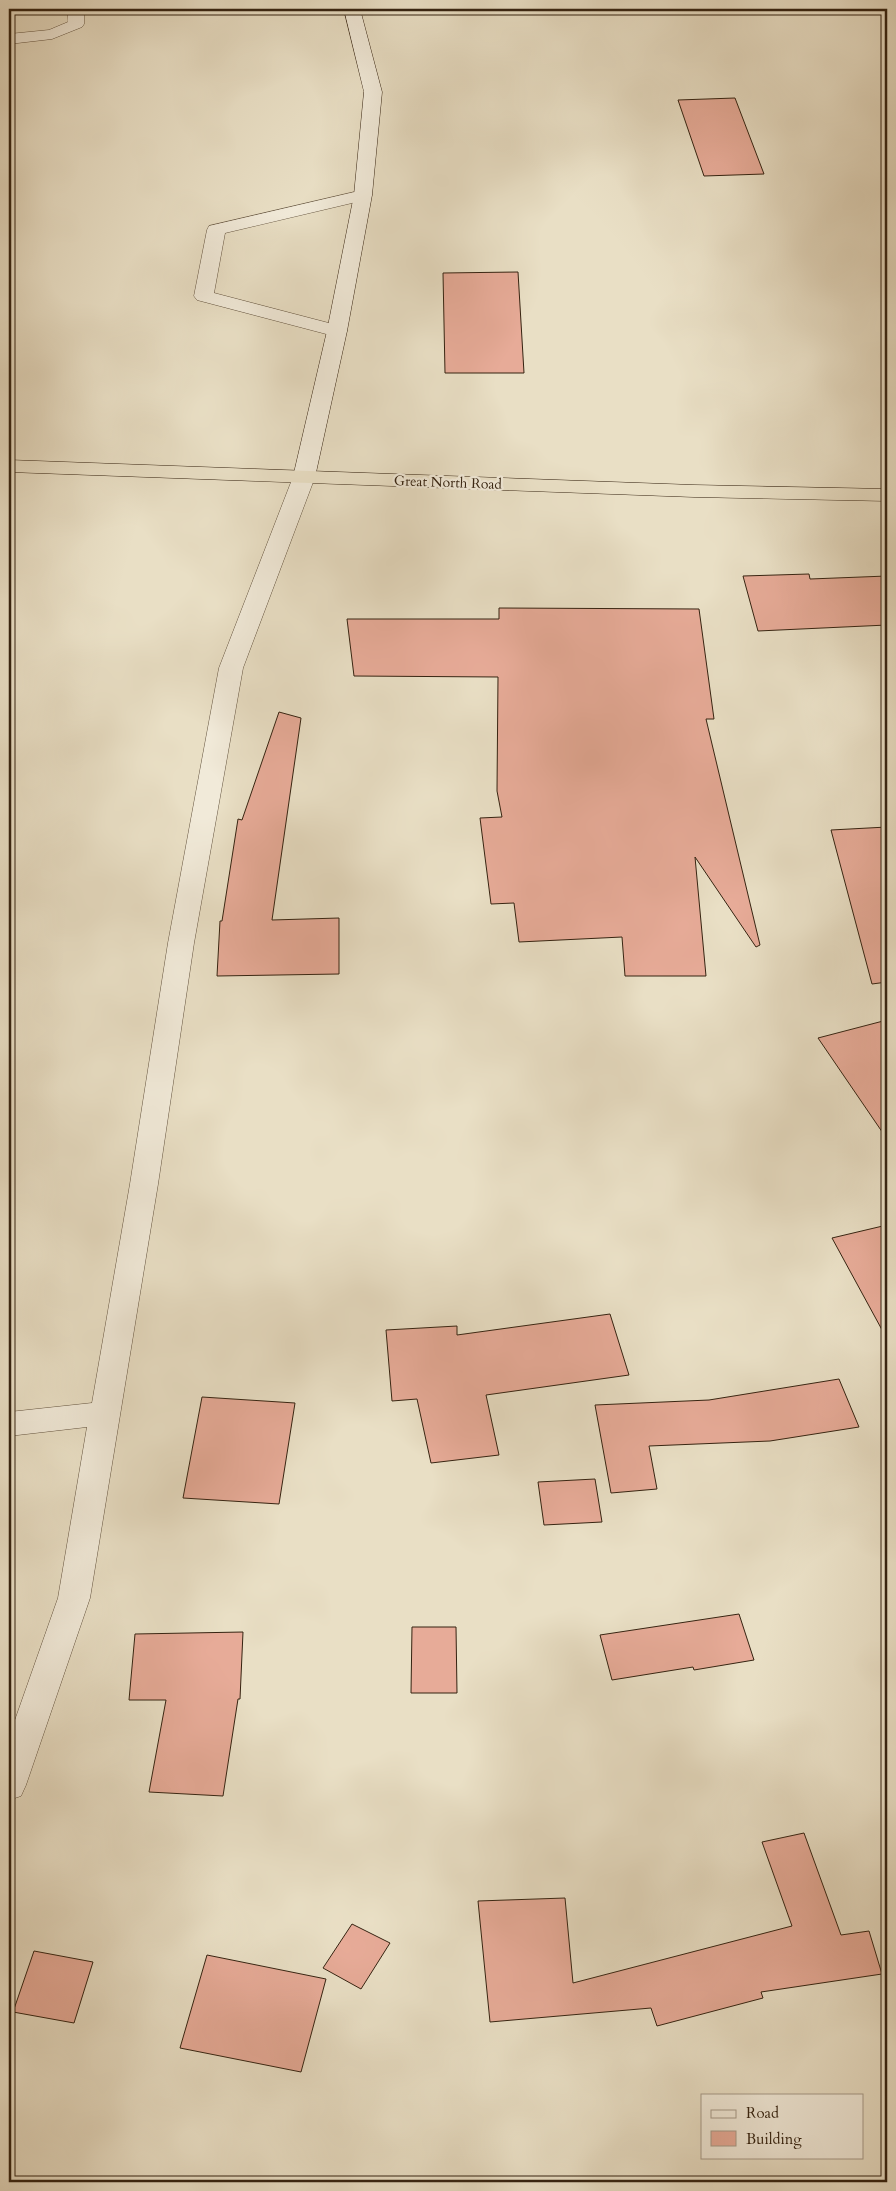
<svg xmlns="http://www.w3.org/2000/svg" width="896" height="2191" viewBox="0 0 896 2191" font-family="Cardo,serif">
	<rect width="100%" height="100%" fill="#e9dfc5"/>
	<filter id="stains"><feTurbulence type="fractalNoise" baseFrequency=".004" numOctaves="4"/><feColorMatrix values="0 0 0 0 .2 0 0 0 0 .09 0 0 0 0 .02 0 0 0 .5 -.17"/></filter>
	<radialGradient id="worn" r=".72"><stop offset=".6" stop-color="#630" stop-opacity="0"/><stop offset="1" stop-color="#630" stop-opacity=".3"/></radialGradient>
	<path fill="#e7ab98" stroke="#352311" d="M735,98L764,174L704,176L678,100Z
		M518,272L524,373H445L443,273Z
		M809,574L810,579L887,576V625L758,631L743,576Z
		M499,608L699,609L714,719H706L760,945L756,947L695,857L706,976H625L622,937L519,942L514,903L491,904L480,818L502,817L497,791L498,677L354,676L347,619H499Z
		M279,712L301,718L272,920L339,918V974L217,976L220,921H222L238,819L242,820Z
		M887,827V982L872,984L831,830Z
		M887,1020V1139L818,1038Z
		M887,1225V1339L832,1238Z
		M610,1314L629,1375L486,1395L499,1455L431,1463L417,1399L392,1401L386,1330L457,1326V1335Z
		M839,1379L859,1427L770,1441L649,1446L657,1489L611,1493L595,1405L709,1400Z
		M202,1397L295,1403L279,1504L183,1498Z
		M595,1479L602,1522L544,1525L538,1482Z
		M739,1614L754,1660L694,1670L693,1667L612,1680L600,1635Z
		M412,1627H456L457,1693H411Z
		M243,1632L240,1699H238L223,1796L149,1792L166,1700H129L135,1634Z
		M804,1833L841,1935L869,1931L882,1974L761,1992L763,1998L657,2026L651,2008L490,2022L478,1901L565,1898L573,1983L792,1926L762,1842Z
		M352,1924L390,1943L361,1989L323,1968Z
		M34,1951L93,1962L74,2023L13,2012Z
		M207,1955L326,1979L301,2072L180,2048Z"/>
	<g fill="none" stroke-linecap="round" stroke-linejoin="round">
		<g stroke="#62523e" stroke-width="1">
			<path id="lane" d="M363,190L369,191L372,195L369,199L225,233L214,293L344,327L347,331L344,335L337,337L330,335L197,300L194,296L207,230L209,226Z"/>
		</g>
		<g stroke="#62523e" stroke-width="1">
			<path id="street" d="M68,9H84V24L82,27L52,39L9,44V34L49,30L68,22Z
				M304,471L311,473L315,477L243,668L194,943L158,1184L90,1598L26,1785L21,1796L9,1800V1737L58,1598L87,1427L9,1436V1412L92,1403L130,1184L168,943L219,668L293,477L297,473Z"/>
		</g>
		<g stroke="#352311" stroke-width="1">
			<path id="secondary" d="M344,9H360L382,92L372,195L347,331L315,477L311,481L304,483L297,481L293,477L327,331L354,195L364,92Z"/>
		</g>
		<g stroke="#352311" stroke-width="1">
			<path id="highway" d="M9,460L694,485L887,489V501L694,497L9,472Z"/>
		</g>
		<use href="#lane" fill="#f1ead9" fill-rule="evenodd"/>
		<use href="#street" fill="#f1ead9" fill-rule="evenodd"/>
		<use href="#secondary" fill="#f1ead9" fill-rule="evenodd"/>
		<use href="#highway" fill="#e9dfc5" fill-rule="evenodd"/>
	</g>
	<g text-anchor="middle" stroke-width="4.5" stroke-linejoin="round" paint-order="stroke">
		<g font-size="14" fill="#352311" stroke="#f1ead9">
			<text transform="translate(448 482) rotate(2)" y="5">Great North Road</text>
		</g>
	</g>
	<rect width="896" height="2191" fill="none" stroke="#e9dfc5" stroke-width="30"/>
	<rect x="10" y="10" width="876" height="2171" fill="none" stroke="#352311" stroke-width="2.5"/>
	<rect x="15" y="15" width="866" height="2161" fill="none" stroke="#352311"/>
	<rect x="701" y="2094" width="162" height="65" fill="#f1ead9" stroke="#a69a89"/>
	<rect x="711" y="2110" width="25" height="8" fill="#f1ead9" stroke="#a69a89"/>
	<text x="746" y="2118" font-size="15" fill="#352311">Road</text>
	<rect x="711" y="2131" width="25" height="15" fill="#e7ab98" stroke="#a69a89"/>
	<text x="746" y="2144" font-size="15" fill="#352311">Building</text>
	<rect width="100%" height="100%" filter="url(#stains)"/>
	<rect width="100%" height="100%" fill="url(#worn)"/>
</svg>
